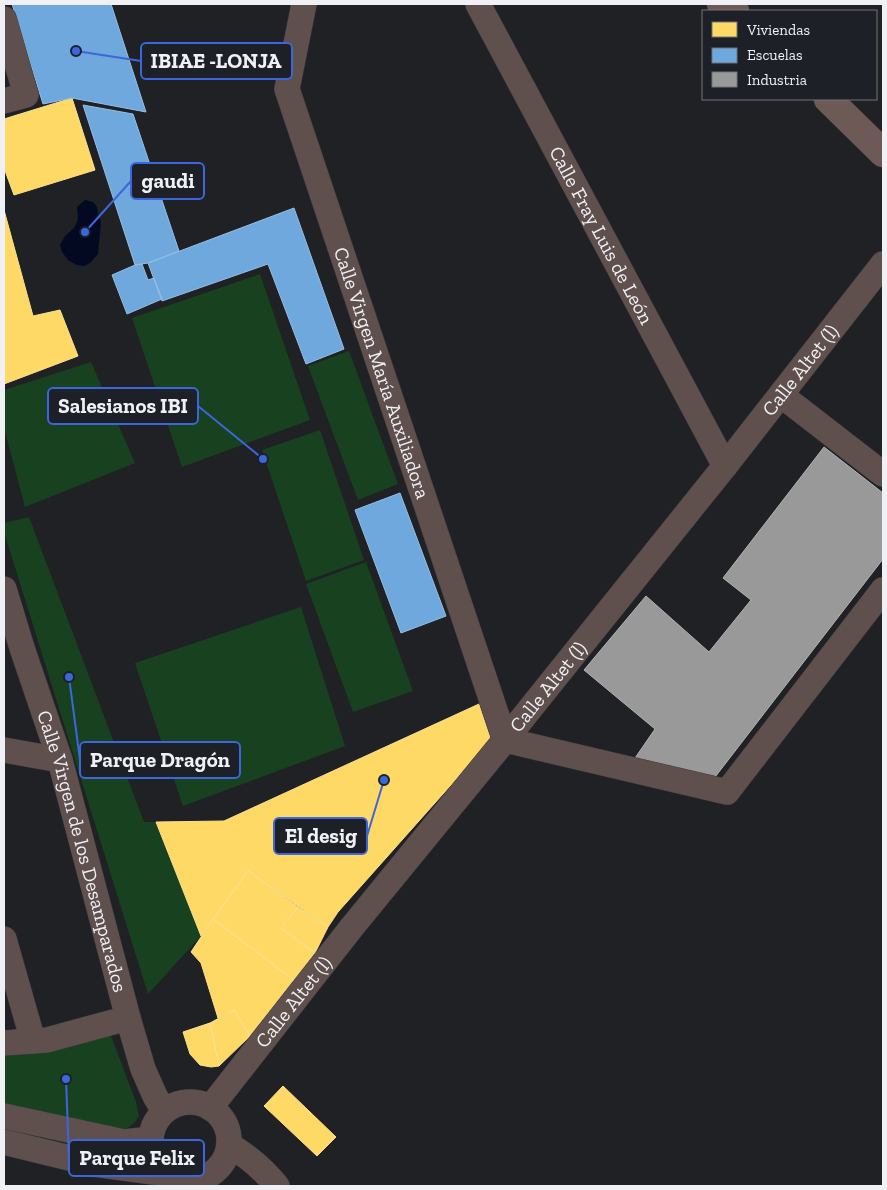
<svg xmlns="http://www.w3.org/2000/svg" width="887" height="1190" viewBox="0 0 887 1190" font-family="'Zilla Slab',serif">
	<rect width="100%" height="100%" fill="#1f2124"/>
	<path fill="#184120" d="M260,274L310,420L182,467L132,318Z
		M349,351L398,484L358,500L308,366Z
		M91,362L135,463L25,507L4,428V390Z
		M320,430L364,560L306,581L262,450Z
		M29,517L144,822H156L201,936L148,994L4,532V523Z
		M366,562L413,691L353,712L306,584Z
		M301,607L345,746L183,806L135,663Z
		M110,1033L136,1102L139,1116L135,1122L129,1127L120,1130L71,1119L4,1103V1056L38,1052Z"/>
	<path fill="#030921" d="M85,200L93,202L97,207L98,215L101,221L98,254L90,263L84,266L77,265L68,260L62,252L60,245L65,236L74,228L78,219L77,207Z"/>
	<path fill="#ffd966" stroke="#fae091" d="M72,98L95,170L14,195L4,168V119Z
		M4,210L33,316L60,310L78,356L4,384Z
		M479,704L491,740L338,912L328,927L248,871L201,936L156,822L224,821Z
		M248,871L298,907L281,928L315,953L294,980L213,919Z
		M298,907L328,927L315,953L281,928Z
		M213,919L294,980L250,1036L234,1010L218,1018L201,963L191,952Z
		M234,1010L250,1036L219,1066L210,1023Z
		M210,1023L219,1066L211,1067L200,1065L190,1054L183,1032Z
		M283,1086L336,1137L317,1156L264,1106Z"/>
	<path fill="#6fa8dc" stroke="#95bee4" d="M12,4H111L146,112L72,98L43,104Z
		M83,105L133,114L179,251L148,263L135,265Z
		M294,208L344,349L306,364L268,264L162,301L148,263Z
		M142,264L148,280L154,278L162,299L127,314L112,275L135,265Z
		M400,493L446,616L401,633L355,510Z"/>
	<path fill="#999" stroke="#b3b3b5" d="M824,447L883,493V559L712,781L633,761L655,729L584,670L646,596L709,652L751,600L723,578Z"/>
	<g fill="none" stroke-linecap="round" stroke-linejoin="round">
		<g stroke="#3d3e40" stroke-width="26">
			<g id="minor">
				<path id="s1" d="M304,4L287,89L505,740L727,792L883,590"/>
				<path id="s2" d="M478,4L725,466"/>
				<path d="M4,19L26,95L4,101"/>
				<path d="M781,395L883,474"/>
				<path id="s3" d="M4,589L22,648L60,760L128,1018L143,1069L155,1096L164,1111"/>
				<path d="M4,750L60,760"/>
				<path d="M4,939L33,1041"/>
				<path d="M4,1043L47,1040L128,1018"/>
				<circle cx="190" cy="1141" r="39"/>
				<path id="s4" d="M210,1108L352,927L505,740L725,466L883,264"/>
				<path d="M4,1116L124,1142L151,1139"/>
				<path d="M4,1142L94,1164L168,1174"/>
				<path d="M229,1145C248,1156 263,1169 277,1186"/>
			</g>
		</g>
		<g stroke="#3d3e40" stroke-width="29">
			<path id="secondary" d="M721,4L735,11
				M828,99L883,153"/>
		</g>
		<use href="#minor" stroke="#60504d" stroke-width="25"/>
		<use href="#secondary" stroke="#6d5a56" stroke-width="28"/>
	</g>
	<g text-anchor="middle" stroke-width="5" stroke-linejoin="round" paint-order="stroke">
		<g font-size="20" fill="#eff1f5" stroke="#1d2026">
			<text dy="7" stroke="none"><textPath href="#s2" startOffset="262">Calle Fray Luis de León</textPath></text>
			<text dy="7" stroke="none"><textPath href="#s4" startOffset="945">Calle Altet (l)</textPath></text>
			<text dy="7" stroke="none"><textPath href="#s1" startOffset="386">Calle Virgen María Auxiliadora</textPath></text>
			<text dy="7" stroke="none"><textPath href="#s4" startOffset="540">Calle Altet (l)</textPath></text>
			<text dy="7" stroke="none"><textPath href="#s3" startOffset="274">Calle Virgen de los Desamparados</textPath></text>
			<text dy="7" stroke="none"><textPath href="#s4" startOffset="135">Calle Altet (l)</textPath></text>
		</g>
	</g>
	<path fill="none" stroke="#3c66dc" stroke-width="2" d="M76 51L141 61M85 232L131 181M263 459L198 406M69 677L80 760M384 780L367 836M66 1079L69 1158"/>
	<g fill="#3c66dc" stroke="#1d2026" stroke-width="2">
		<circle cx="76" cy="51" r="5"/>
		<circle cx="85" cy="232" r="5"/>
		<circle cx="263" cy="459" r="5"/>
		<circle cx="69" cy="677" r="5"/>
		<circle cx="384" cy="780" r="5"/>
		<circle cx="66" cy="1079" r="5"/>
	</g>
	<g fill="#1d2026" stroke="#3c66dc" stroke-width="2">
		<rect x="141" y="43" width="151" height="36" rx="5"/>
		<rect x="131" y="163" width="73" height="36" rx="5"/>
		<rect x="48" y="388" width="150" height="36" rx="5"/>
		<rect x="80" y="742" width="160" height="36" rx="5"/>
		<rect x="274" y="818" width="93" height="36" rx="5"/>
		<rect x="69" y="1140" width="135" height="36" rx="5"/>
	</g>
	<g font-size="21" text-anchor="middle" font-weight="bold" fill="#eff1f5">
		<text x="216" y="68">IBIAE -LONJA</text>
		<text x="168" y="188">gaudi</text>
		<text x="123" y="413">Salesianos IBI</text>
		<text x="160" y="767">Parque Dragón</text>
		<text x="321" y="843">El desig</text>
		<text x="137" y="1165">Parque Felix</text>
	</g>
	<rect width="887" height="1190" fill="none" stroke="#eff1f5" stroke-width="10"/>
	<rect x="702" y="10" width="175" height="90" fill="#1d2026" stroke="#717479"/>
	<rect x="712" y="22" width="25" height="15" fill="#ffd966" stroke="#717479"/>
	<text x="747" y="35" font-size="15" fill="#eff1f5">Viviendas</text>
	<rect x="712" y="48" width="25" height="15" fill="#6fa8dc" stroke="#717479"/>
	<text x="747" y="60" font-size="15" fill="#eff1f5">Escuelas</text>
	<rect x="712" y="72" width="25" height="15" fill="#999999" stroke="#717479"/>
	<text x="747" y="85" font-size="15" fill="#eff1f5">Industria</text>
</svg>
